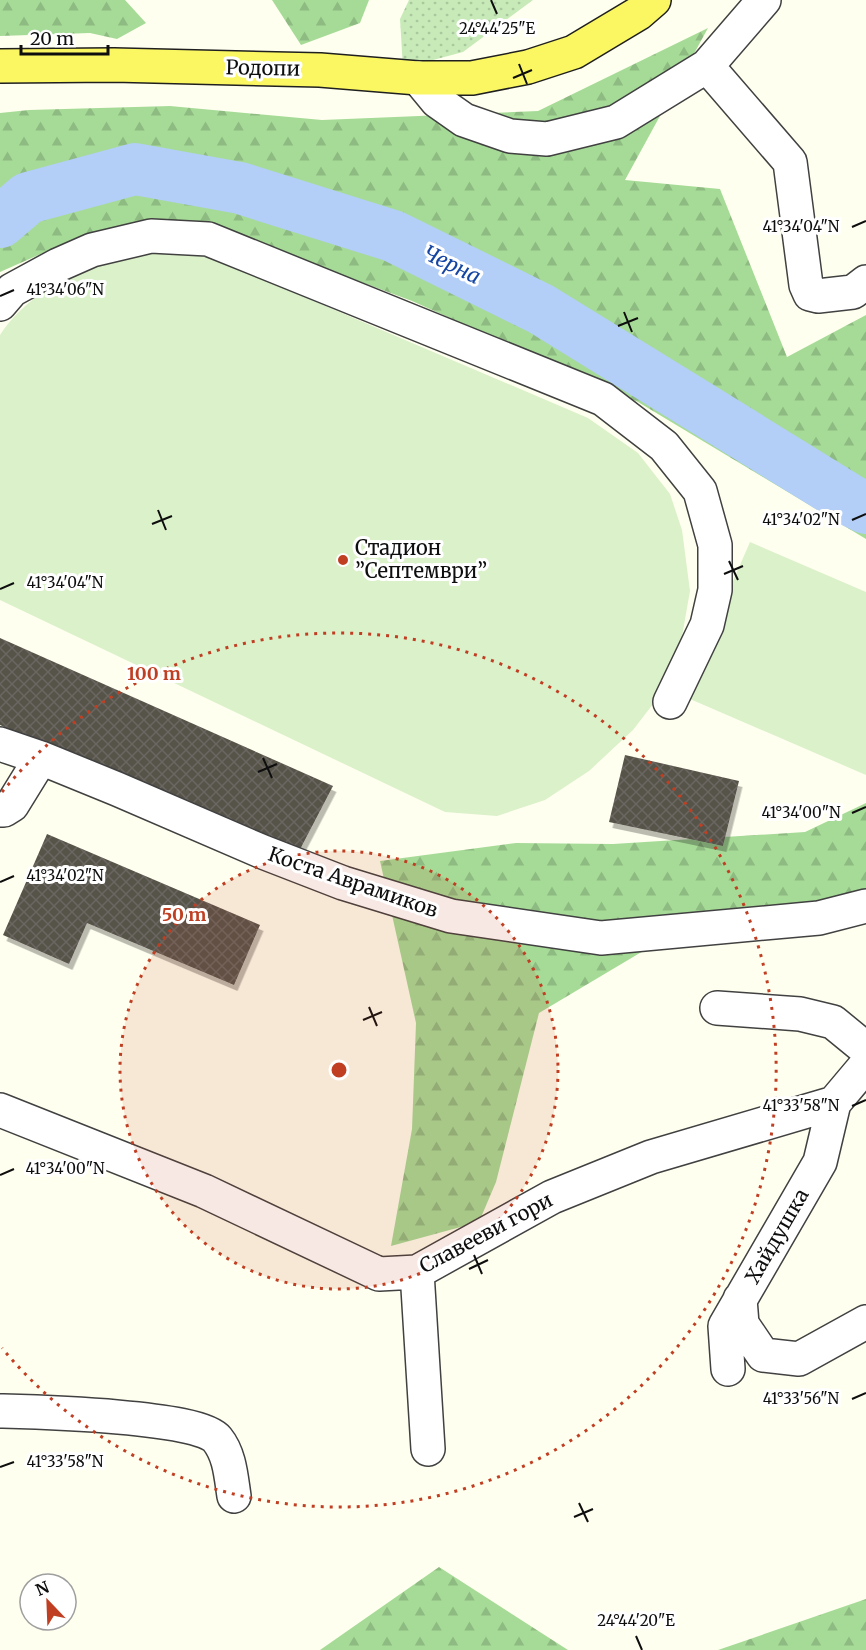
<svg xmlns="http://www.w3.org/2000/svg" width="866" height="1650" viewBox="0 0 866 1650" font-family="Merriweather,serif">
	<defs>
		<pattern id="grass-dots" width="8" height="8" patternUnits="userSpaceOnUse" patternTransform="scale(1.5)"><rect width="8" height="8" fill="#c7eab8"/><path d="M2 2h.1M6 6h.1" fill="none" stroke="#aac89d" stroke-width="1.8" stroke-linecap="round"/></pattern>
		<pattern id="forest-firs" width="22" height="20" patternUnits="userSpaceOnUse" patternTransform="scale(1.5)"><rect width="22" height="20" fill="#a6db97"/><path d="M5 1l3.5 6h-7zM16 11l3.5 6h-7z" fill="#8ebb81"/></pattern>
		<pattern id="building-cross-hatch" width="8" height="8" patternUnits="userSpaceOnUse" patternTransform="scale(1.5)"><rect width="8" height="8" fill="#57524a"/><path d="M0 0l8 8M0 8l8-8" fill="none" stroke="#6a6660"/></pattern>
		<filter id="shadow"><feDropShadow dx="3.5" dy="6" stdDeviation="0" flood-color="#0004"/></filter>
	</defs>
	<rect width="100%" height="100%" fill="#ffffef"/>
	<path fill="url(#grass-dots)" d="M409,0H533L463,52L403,68L400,19Z"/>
	<path fill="url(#forest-firs)" d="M0,0H125L146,23L117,39L90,33L0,36Z
		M272,0H369L360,23L301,45Z
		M708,28L625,180L720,189L787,357L866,315V539L638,402L412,301L214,227L147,223L70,241L0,272V113L29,110L170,106L322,120L538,111Z
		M866,803V891L665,938L539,1013L496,1182L479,1222L391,1246L412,1129L416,1023L380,861L516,843L613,844L805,832Z
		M439,1567L568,1650H320Z
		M866,1599V1650H718Z"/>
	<path fill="#dbf1ca" d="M144,252H187L220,261L588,418L638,453L670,494L682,530L690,591L681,642L660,695L633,730L589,771L545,800L497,816L445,812L0,600V335C22,301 61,278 98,263C112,257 129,256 144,252Z
		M750,542L866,592V775L683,696Z"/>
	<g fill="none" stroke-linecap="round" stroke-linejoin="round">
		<path stroke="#b3cef7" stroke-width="52" d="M0,222L28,198L135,169L240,188L393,236L541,309L852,501L866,508"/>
	</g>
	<path fill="url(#building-cross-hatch)" filter="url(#shadow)" d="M0,638L333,786L295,859L0,725Z
		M625,755L739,781L723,846L609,822Z
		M47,834L260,925L234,985L87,923L69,964L3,935Z"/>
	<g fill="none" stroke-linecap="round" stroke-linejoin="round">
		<g stroke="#414141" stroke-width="36">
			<path id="minor" d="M707,66L790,162L806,285L810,294L818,296L853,292L866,282
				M418,78L437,101L464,120L510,136L547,139L616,122L707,66L764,0
				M0,304L12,290L58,265L92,250L151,236L208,239L603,399L664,446L700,491L715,545V590L707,625L670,702
				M0,744L41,758L117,789L263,852L343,883L451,916L601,938L819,918L866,906
				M0,810H4L12,805L41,758
				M717,1008L800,1014L833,1022L866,1049
				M0,1110L204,1191L379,1274L417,1272L552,1197L651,1157L834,1103L866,1065
				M417,1272L428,1449
				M740,1299L742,1324L763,1355L799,1359L866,1322
				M728,1369L725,1326L820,1162L834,1103
				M0,1411C35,1412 199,1416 217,1439C230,1455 231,1477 234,1496"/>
		</g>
		<g stroke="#1f1f1f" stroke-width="36">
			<path id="major" d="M0,66L114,65L320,70L418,78H472L528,67L574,52L639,13L654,0"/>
		</g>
		<use href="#minor" stroke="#fff" stroke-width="33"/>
		<use href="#major" stroke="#faf763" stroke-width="33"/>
	</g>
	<path fill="none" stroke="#0e0e0e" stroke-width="2" d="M491,0L497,14M519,64L527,84M513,78L532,70M852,227L866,221M0,296L14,290M624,312L632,332M618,326L638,318M158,510L166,530M852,520L866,514M152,524L172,516M729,561L738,580M724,574L743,566M0,589L14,583M263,758L272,778M258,772L277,764M852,813L866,807M0,882L14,876M369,1007L377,1026M363,1020L382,1012M852,1106L866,1100M0,1175L14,1169M474,1255L482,1274M469,1269L488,1260M852,1399L866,1393M0,1467L14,1462M579,1503L588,1522M574,1517L593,1509M636,1636L642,1650"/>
	<circle cx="339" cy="1070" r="219" fill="#c03f23" fill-opacity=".12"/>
	<g fill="none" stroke="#c03f23" stroke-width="3" stroke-dasharray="3 6">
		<circle cx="339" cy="1070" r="219"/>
		<path d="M2 792A437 437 0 1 1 2 1348"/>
	</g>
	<circle fill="#c03f23" stroke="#fff" stroke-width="2" cx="343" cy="560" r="6"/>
	<g text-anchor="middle" stroke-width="6" stroke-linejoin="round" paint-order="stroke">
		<g font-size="20" fill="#0e0e0e" stroke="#fff">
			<text transform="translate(263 68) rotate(1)" y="7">Родопи</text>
			<text transform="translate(353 882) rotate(19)" y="7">Коста Аврамиков</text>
			<text transform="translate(486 1233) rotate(-28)" y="7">Славееви гори</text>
			<text transform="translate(777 1236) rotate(-60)" y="7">Хайдушка</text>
		</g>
		<g font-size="20" fill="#0e0e0e" stroke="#fff" text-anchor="start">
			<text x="355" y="555">Стадион<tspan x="355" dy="23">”Септември”</tspan></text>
		</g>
		<g font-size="21" font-style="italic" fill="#1545a2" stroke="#fff">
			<text transform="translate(452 265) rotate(26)" y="7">Черна</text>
		</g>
	</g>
	<g font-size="15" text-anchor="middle" fill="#0e0e0e" stroke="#fff" stroke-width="6" stroke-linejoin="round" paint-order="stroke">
		<text x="497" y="34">24°44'25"E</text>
		<text x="801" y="232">41°34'04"N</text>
		<text x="65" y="295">41°34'06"N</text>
		<text x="801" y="525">41°34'02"N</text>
		<text x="65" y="588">41°34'04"N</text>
		<text x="801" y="818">41°34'00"N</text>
		<text x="65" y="881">41°34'02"N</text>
		<text x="801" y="1111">41°33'58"N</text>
		<text x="65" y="1174">41°34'00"N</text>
		<text x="801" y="1404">41°33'56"N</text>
		<text x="65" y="1467">41°33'58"N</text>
		<text x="636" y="1626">24°44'20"E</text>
	</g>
	<circle cx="339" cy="1070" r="9" fill="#c03f23" stroke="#fff" stroke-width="3"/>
	<g font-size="18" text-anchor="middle" font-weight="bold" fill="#c03f23" stroke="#fff" stroke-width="6" stroke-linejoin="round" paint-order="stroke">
		<text x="154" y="680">100 m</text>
		<text x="184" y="921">50 m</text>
	</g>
	<g transform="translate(48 1602) rotate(337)"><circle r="28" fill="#ffffff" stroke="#9f9f9f" stroke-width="1.5"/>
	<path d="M0-4.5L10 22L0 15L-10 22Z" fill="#c03f23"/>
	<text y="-9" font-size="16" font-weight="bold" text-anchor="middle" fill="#0e0e0e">N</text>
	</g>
	<path d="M21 45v9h87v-9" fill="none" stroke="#0e0e0e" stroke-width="3"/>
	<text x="30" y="45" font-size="18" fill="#0e0e0e" stroke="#ffffff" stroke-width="4.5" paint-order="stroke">20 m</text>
</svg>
